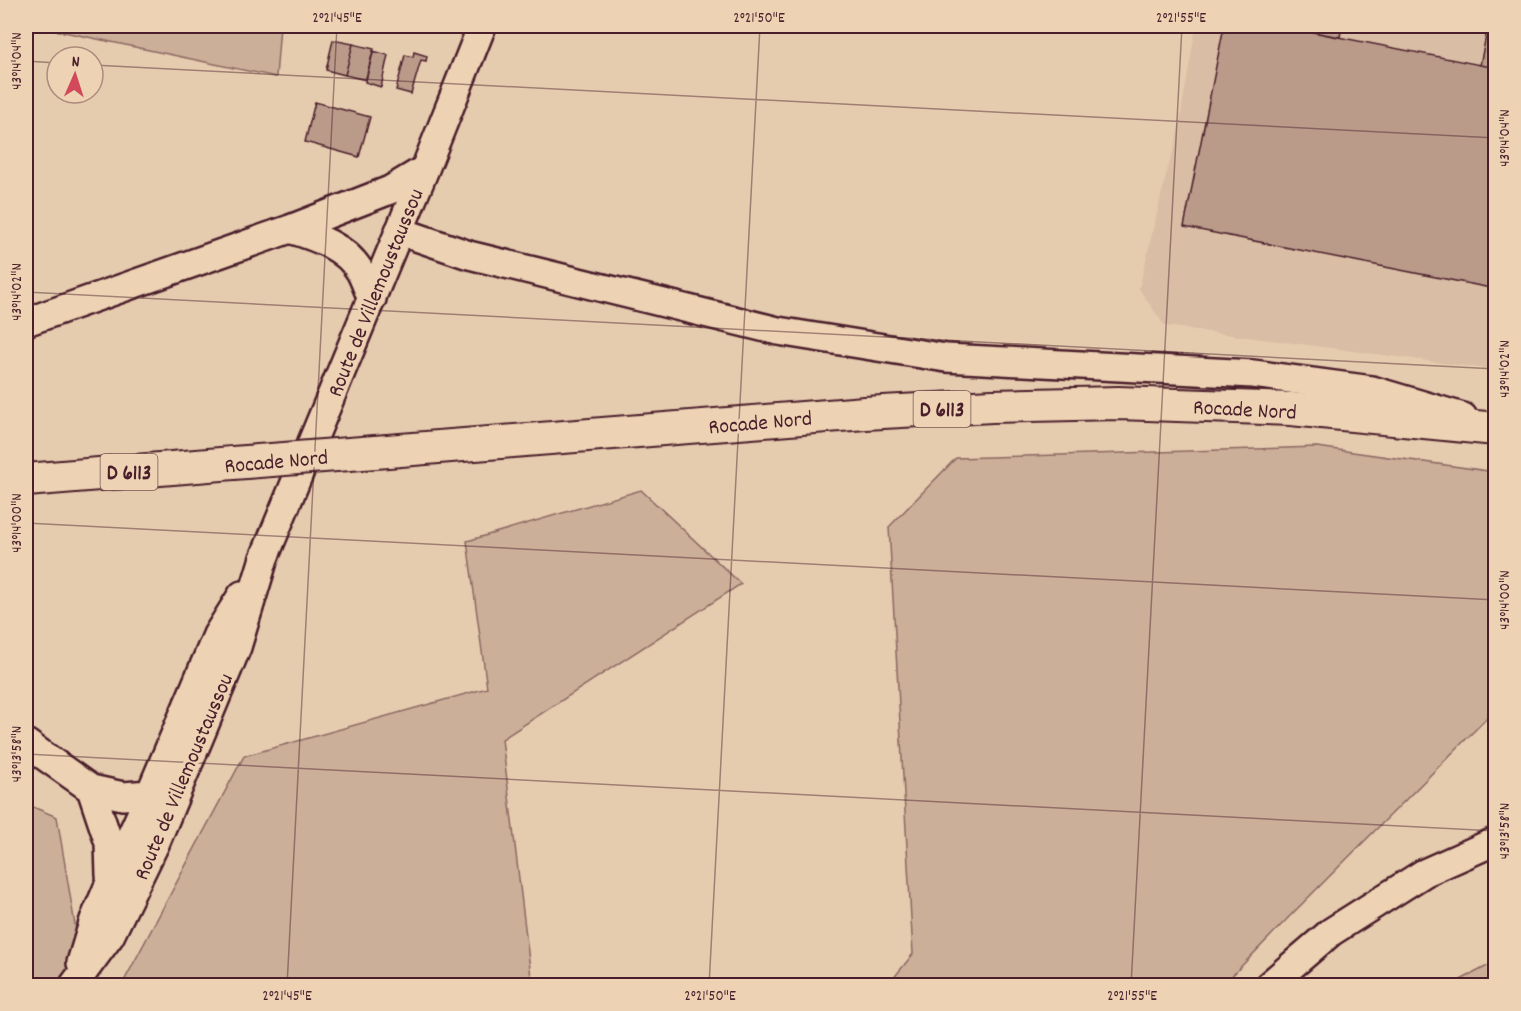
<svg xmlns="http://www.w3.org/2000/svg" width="1521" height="1011" viewBox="0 0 1521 1011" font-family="Dekko,sans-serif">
	<rect width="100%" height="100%" fill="#e6ccaf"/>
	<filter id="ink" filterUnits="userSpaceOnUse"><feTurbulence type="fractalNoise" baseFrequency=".0167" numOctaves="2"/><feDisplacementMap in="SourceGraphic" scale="12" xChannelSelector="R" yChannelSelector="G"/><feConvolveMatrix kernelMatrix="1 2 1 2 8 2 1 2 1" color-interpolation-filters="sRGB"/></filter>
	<g filter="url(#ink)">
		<path fill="#d9bda4" d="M1196,26H1495V370L1165,326L1139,289L1168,167L1176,143Z"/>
		<path fill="#ccaf99" stroke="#8b6762" stroke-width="1.5" d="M36,26H280L276,77Z
			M1317,447L1495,472V710L1289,917L1223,985H888L913,954L889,527L956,458Z
			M641,490L741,584L502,739L532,985H122L244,756L487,688L467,541Z
			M26,804L57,817L85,985H26Z
			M1495,962V985H1451Z"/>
		<path fill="#ba9b8a" stroke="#4a1f2b" stroke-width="1.5" d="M1224,26H1282L1496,68V289L1184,227Z
			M1282,26H1342L1340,37Z
			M1488,26H1496V68L1480,65Z
			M333,40L353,44L345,75L326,70Z
			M353,44L374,49L366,80L345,75Z
			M373,51L388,55L381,87L365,82Z
			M414,52L427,56L426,61L421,60L411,94L396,90L405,55L413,57Z
			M315,102L370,117L359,157L305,142Z"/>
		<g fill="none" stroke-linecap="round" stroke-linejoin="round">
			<g stroke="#4a1f2b" stroke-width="32">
				<path id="secondary" d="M290,229C316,237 347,247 361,273C365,281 368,290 372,299
					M399,231L469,255L778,331L946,358L1253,374L1372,390L1463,417
					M26,322L290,229L390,190L425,169
					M26,743L91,789L123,796L150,794L163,788
					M91,789L109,843L110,875
					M81,963L94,920L111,880L150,794L217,635L242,595
					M73,986L110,936L155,844L237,647L264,558L425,169L482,26
					M1268,986L1331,932L1424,873L1496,841"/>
			</g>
			<g stroke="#4a1f2b" stroke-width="36">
				<path id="primary" d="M388,451L865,413L992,406L1118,403L1291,409L1496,429
					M26,480L233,463"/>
			</g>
			<use href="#secondary" stroke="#edd3b4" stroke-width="27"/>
			<use href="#primary" stroke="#edd3b4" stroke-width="32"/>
			<g stroke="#4a1f2b" stroke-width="36" stroke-linecap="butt">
				<path id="primary-bridge" d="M233,463L388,451"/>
			</g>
			<use href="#primary-bridge" stroke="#edd3b4" stroke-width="32"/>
		</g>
	</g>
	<path fill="none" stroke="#4a1f2b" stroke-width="1.5" stroke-opacity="0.45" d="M26,61L57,63M93,65L1496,138M26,292L1496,369M26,523L1496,600M26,754L1496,831M26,985L37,986M287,986L337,26M709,986L760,26M1131,986L1182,26"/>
	<g text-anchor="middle" stroke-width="6" stroke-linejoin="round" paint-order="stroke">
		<g fill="#edd3b4" stroke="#7b5554" stroke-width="1.5">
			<rect x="913.5" y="391" width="57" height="36" rx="4.5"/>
			<rect x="100.5" y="454" width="57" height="36" rx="4.5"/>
		</g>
		<g font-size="21" font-weight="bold" fill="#4a1f2b">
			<text x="942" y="416">D 6113</text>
			<text x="129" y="479">D 6113</text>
		</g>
		<g font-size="22" fill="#4a1f2b" stroke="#edd3b4">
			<text transform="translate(374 292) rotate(-68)" y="8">Route de Villemoustaussou</text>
			<text transform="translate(1245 408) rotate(3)" y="8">Rocade Nord</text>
			<text transform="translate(760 421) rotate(-5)" y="8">Rocade Nord</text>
			<text transform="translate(276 460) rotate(-5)" y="8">Rocade Nord</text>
			<text transform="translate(182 776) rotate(-67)" y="8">Route de Villemoustaussou</text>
		</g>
	</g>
	<rect width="1521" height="1011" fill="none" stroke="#edd3b4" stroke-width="66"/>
	<g transform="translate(75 75) rotate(3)"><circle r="28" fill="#edd3b4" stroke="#ac8b7d" stroke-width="1.5"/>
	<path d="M0-4.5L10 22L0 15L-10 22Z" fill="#d1495b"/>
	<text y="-9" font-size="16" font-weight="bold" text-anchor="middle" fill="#4a1f2b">N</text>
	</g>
	<rect x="33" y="33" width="1455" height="945" fill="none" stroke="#4a1f2b" stroke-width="2"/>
	<g font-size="15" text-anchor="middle" fill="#4a1f2b">
		<text x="337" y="22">2°21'45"E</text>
		<text x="759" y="22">2°21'50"E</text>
		<text x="1181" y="22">2°21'55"E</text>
		<text transform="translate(16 61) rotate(-90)" y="5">43°14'04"N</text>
		<text transform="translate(1504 138) rotate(-90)" y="5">43°14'04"N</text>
		<text transform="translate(16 292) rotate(-90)" y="5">43°14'02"N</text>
		<text transform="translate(1504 369) rotate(-90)" y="5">43°14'02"N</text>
		<text transform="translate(16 523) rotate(-90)" y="5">43°14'00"N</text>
		<text transform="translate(1504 600) rotate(-90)" y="5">43°14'00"N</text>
		<text transform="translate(16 754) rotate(-90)" y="5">43°13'58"N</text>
		<text transform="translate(1504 831) rotate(-90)" y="5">43°13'58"N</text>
		<text x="287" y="1000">2°21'45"E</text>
		<text x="710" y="1000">2°21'50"E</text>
		<text x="1132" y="1000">2°21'55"E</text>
	</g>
</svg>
